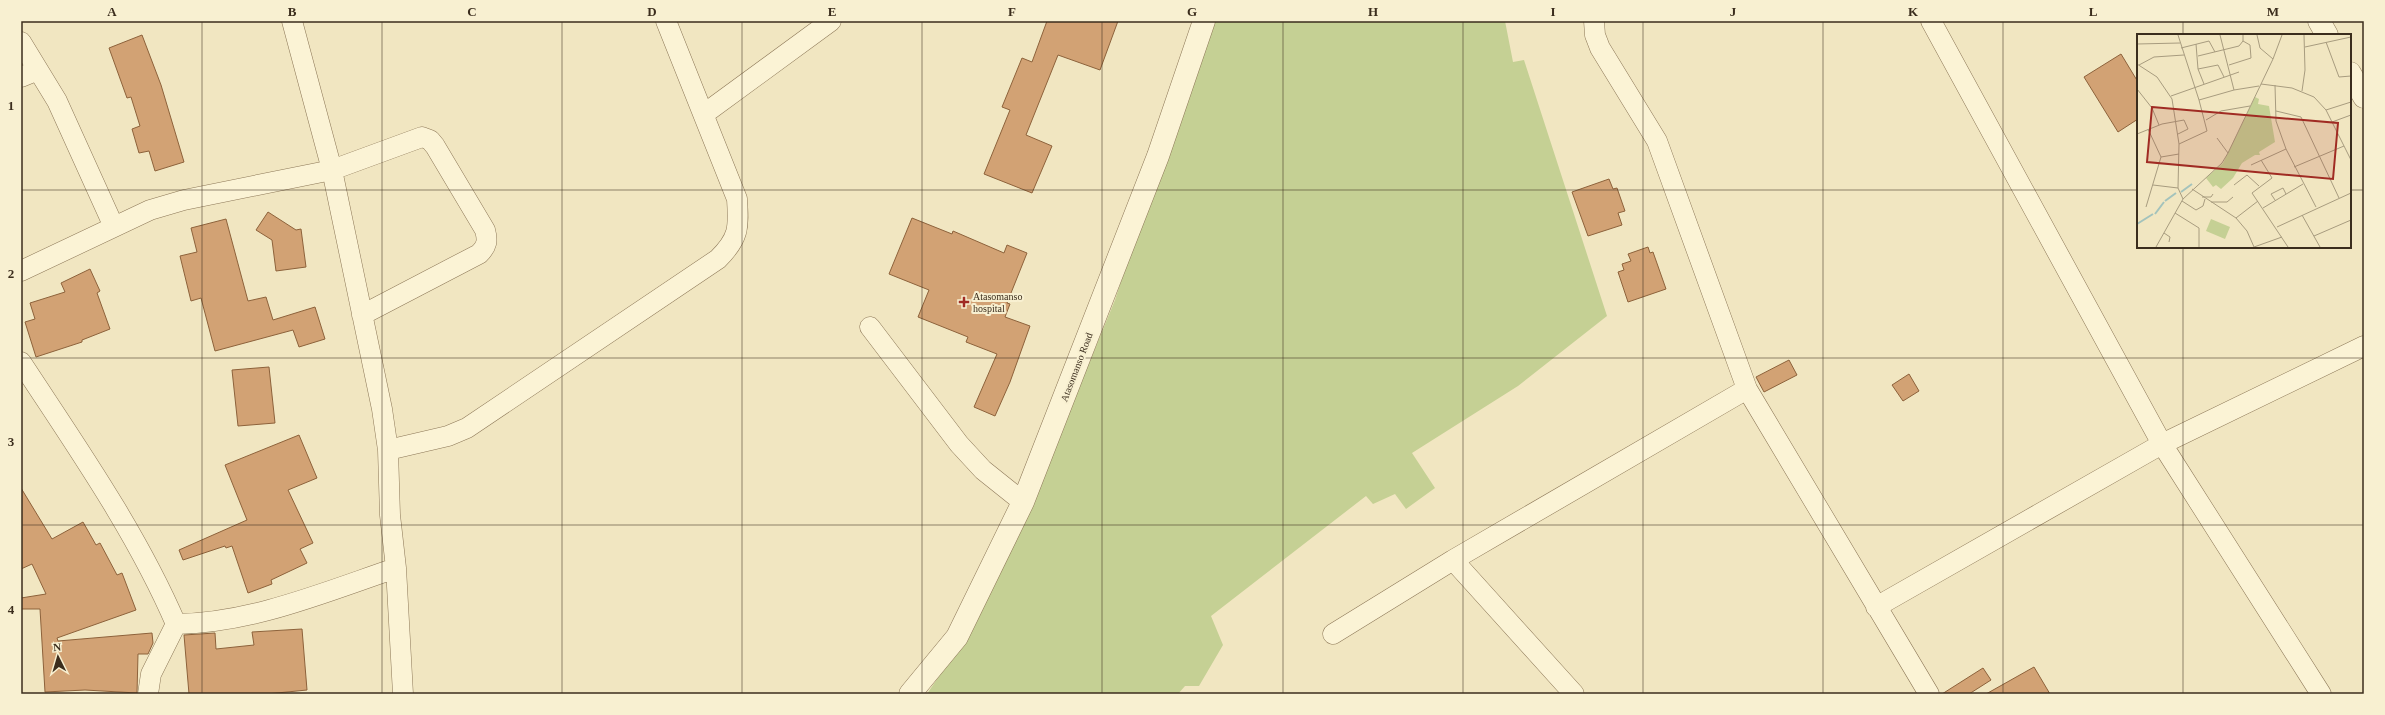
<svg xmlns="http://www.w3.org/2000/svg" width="2385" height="715" viewBox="0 0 2385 715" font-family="Georgia,serif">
	<rect width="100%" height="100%" fill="#f1e6c1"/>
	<path fill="#c5d094" d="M1206,21H1505L1513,62L1524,60L1607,316L1518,386L1412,453L1435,488L1406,509L1395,494L1373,504L1366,496L1211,616L1223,645L1199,686H1185L1178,694H927L966,636L1044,473L1115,300Z"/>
	<path fill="#d2a274" stroke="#8d623b" d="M1047,21H1118L1100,70L1058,55L1026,135L1052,146L1032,193L984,174L1010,110L1002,107L1022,58L1032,62Z
		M142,35L161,85L184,162L155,171L149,151L139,153L132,129L140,126L131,97L127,98L109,48Z
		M2121,54L2138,82V119L2118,132L2084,77Z
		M1609,179L1613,189L1617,188L1625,211L1618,213L1622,225L1588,236L1572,192Z
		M268,212L296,230L301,229L306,267L276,271L272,240L256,230Z
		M912,218L952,234L953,231L1004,253L1007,245L1027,253L1007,303L1010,304L1005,317L1030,326L1010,382L995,416L974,407L997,354L966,342L968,337L918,317L929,290L889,274Z
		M226,219L248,301L266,297L273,320L315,307L325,339L299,347L293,330L215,351L201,298L191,301L180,256L197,252L191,228Z
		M1648,247L1650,253L1653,252L1666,289L1628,302L1618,272L1624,270L1622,264L1631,261L1628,254Z
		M90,269L100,291L97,293L110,329L82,340V342L36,357L25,322L35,319L30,303L65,292L61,283Z
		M1789,360L1797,375L1764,392L1756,377Z
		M269,367L275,423L238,426L232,370Z
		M1909,374L1919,391L1903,401L1892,385Z
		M299,435L317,478L288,490L313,543L300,549L307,563L271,580L272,584L248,593L232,546L226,548L225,546L183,560L179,550L247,520L225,465Z
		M21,488L52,539L83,522L96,545L100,543L117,575L122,573L136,610L57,638L58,641L152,633L153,643L148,654H138L137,693L85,690L45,692L40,609H21V598L46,594L32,564L21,569Z
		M302,629L307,690L267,694H189L184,635L215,633L216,649L254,645L252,632Z
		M2034,667L2050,694H1986Z
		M1983,668L1991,680L1969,694H1942Z"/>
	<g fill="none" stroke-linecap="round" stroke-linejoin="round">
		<g stroke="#8c7757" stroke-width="21">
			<path id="minor" d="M292,21L332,170L382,409L388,450L390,515L396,568L403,694
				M1594,21L1595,35L1600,48L1657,141L1747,389L1929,694
				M1931,21L2162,444L2321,694
				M21,42L57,101L114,227
				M21,77L38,70
				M704,114L831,21
				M21,271L150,210L184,200L332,170L422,137L430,140L435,146L485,230C488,241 487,246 479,254L362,315
				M870,327L959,444L983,470L1023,502
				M21,362C76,446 136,531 176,624C252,623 325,592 396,568
				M388,450L448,436L467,428L718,259C739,238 739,228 737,199L666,21
				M1453,560L1574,694
				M1876,607L2162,444L2364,346
				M1333,634L1453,560L1747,389
				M148,694L151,674L176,624"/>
		</g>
		<g stroke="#8c7757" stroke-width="23">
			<path id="tertiary" d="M2319,21L2327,35
				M2350,73L2364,97
				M910,694L957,637L1023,502L1158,156L1204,21"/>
		</g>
		<use href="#minor" stroke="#fbf3d5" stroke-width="20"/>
		<use href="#tertiary" stroke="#fbf3d5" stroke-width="22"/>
	</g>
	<path fill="none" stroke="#3b2d1d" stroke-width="1" stroke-opacity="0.55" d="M202,21V694M382,21V694M562,21V694M742,21V694M922,21V694M1102,21V694M1283,21V694M1463,21V694M1643,21V694M1823,21V694M2003,21V694M2183,21V35M21,190H2138M2350,190H2364M2183,247V694M21,358H2364M21,525H2364"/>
	<path fill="#a02b23" stroke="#f8f0d1" stroke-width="1.5" d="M962 296h4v4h4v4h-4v4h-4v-4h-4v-4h4z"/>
	<g text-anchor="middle" stroke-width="4" stroke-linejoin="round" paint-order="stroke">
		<g font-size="10" fill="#3b2d1d" stroke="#f8f0d1" text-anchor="start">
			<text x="973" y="300">Atasomanso<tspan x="973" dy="12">hospital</tspan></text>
		</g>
		<g font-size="10" fill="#3b2d1d" stroke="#f8f0d1">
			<text transform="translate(1076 367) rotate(-69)" y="4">Atasomanso Road</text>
		</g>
	</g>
	<g transform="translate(2137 34)">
		<rect width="214" height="214" fill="#f1e6c1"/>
		<path d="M118,63L122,65L121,70L132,72L138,108L122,118L123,121H118L105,129L96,144L84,155L79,151L76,153L69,144L86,129ZM74,185L93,193L88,205L69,197Z" fill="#c5d094"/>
		<path fill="none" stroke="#a4c3bc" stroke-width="2" d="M44,158L55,150M28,167L39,159M18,180L27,168M0,190L16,180"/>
		<path fill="none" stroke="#a89c7f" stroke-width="1" d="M41,1L62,66L97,56L122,52M83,1L97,56M120,1L123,14L136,25M189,8L202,43L214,42M0,10L43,9M59,10L61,35L67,50M168,13L214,3M44,14L72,7L78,18M61,22L102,12L106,7V1M0,30L20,43L35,65L42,110L41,154L46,165M2,31L17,23L47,21M92,31L114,24L113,11L106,7M61,35L81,31L87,43M124,50L155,54L177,63L189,76L214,126M138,51L139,87L149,115L179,173M0,55L15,74L22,91M165,57L168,36L167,1M34,62L102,38M189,76L214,68M139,77L164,83L202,164M69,86L84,77L113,72M195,88L214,81M11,95L24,123L42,120M0,100L25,90L47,86L51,95L41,100M80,104L91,119M42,110L70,97L62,66M124,126L135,144L115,159L151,213M114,131L149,115M157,133L207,112M16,151L41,154M97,151L110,141L122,152M55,155L99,184L110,197L117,213M65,163H74L76,160M138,166L134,160L146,154L149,160M45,167L59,176L66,172L68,165M74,168H90L96,163M9,173L24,123M126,174L166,150M38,179L62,194V213M165,181L183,213M99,184L121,167M140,193L214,159M27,199L33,203L32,208M177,202L214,186M19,213L46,165L85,129L91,119L136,25L145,1M117,213L145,203"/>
		<path fill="#a02b23" fill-opacity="0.15" stroke="#a02b23" stroke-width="2" d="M15,73L201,89L196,145L10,128Z"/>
		<rect width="214" height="214" fill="none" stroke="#3b2d1d" stroke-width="2"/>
	</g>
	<rect width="2385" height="715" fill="none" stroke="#f8f0d1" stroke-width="44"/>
	<g transform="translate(58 657) rotate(355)" stroke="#f8f0d1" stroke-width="3" paint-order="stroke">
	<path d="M0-3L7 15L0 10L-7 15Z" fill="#3b2d1d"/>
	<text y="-6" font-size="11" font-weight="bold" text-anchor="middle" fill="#3b2d1d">N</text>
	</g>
	<rect x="22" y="22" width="2341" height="671" fill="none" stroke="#3b2d1d" stroke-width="1.5"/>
	<g font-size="13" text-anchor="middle" font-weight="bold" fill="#3b2d1d">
		<text x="112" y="16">A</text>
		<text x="292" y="16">B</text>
		<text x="472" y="16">C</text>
		<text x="652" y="16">D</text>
		<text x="832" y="16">E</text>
		<text x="1012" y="16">F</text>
		<text x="1192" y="16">G</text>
		<text x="1373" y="16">H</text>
		<text x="1553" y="16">I</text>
		<text x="1733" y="16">J</text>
		<text x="1913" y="16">K</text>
		<text x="2093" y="16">L</text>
		<text x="2273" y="16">M</text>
		<text x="11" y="110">1</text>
		<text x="11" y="278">2</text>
		<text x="11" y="446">3</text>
		<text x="11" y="614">4</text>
	</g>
</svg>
